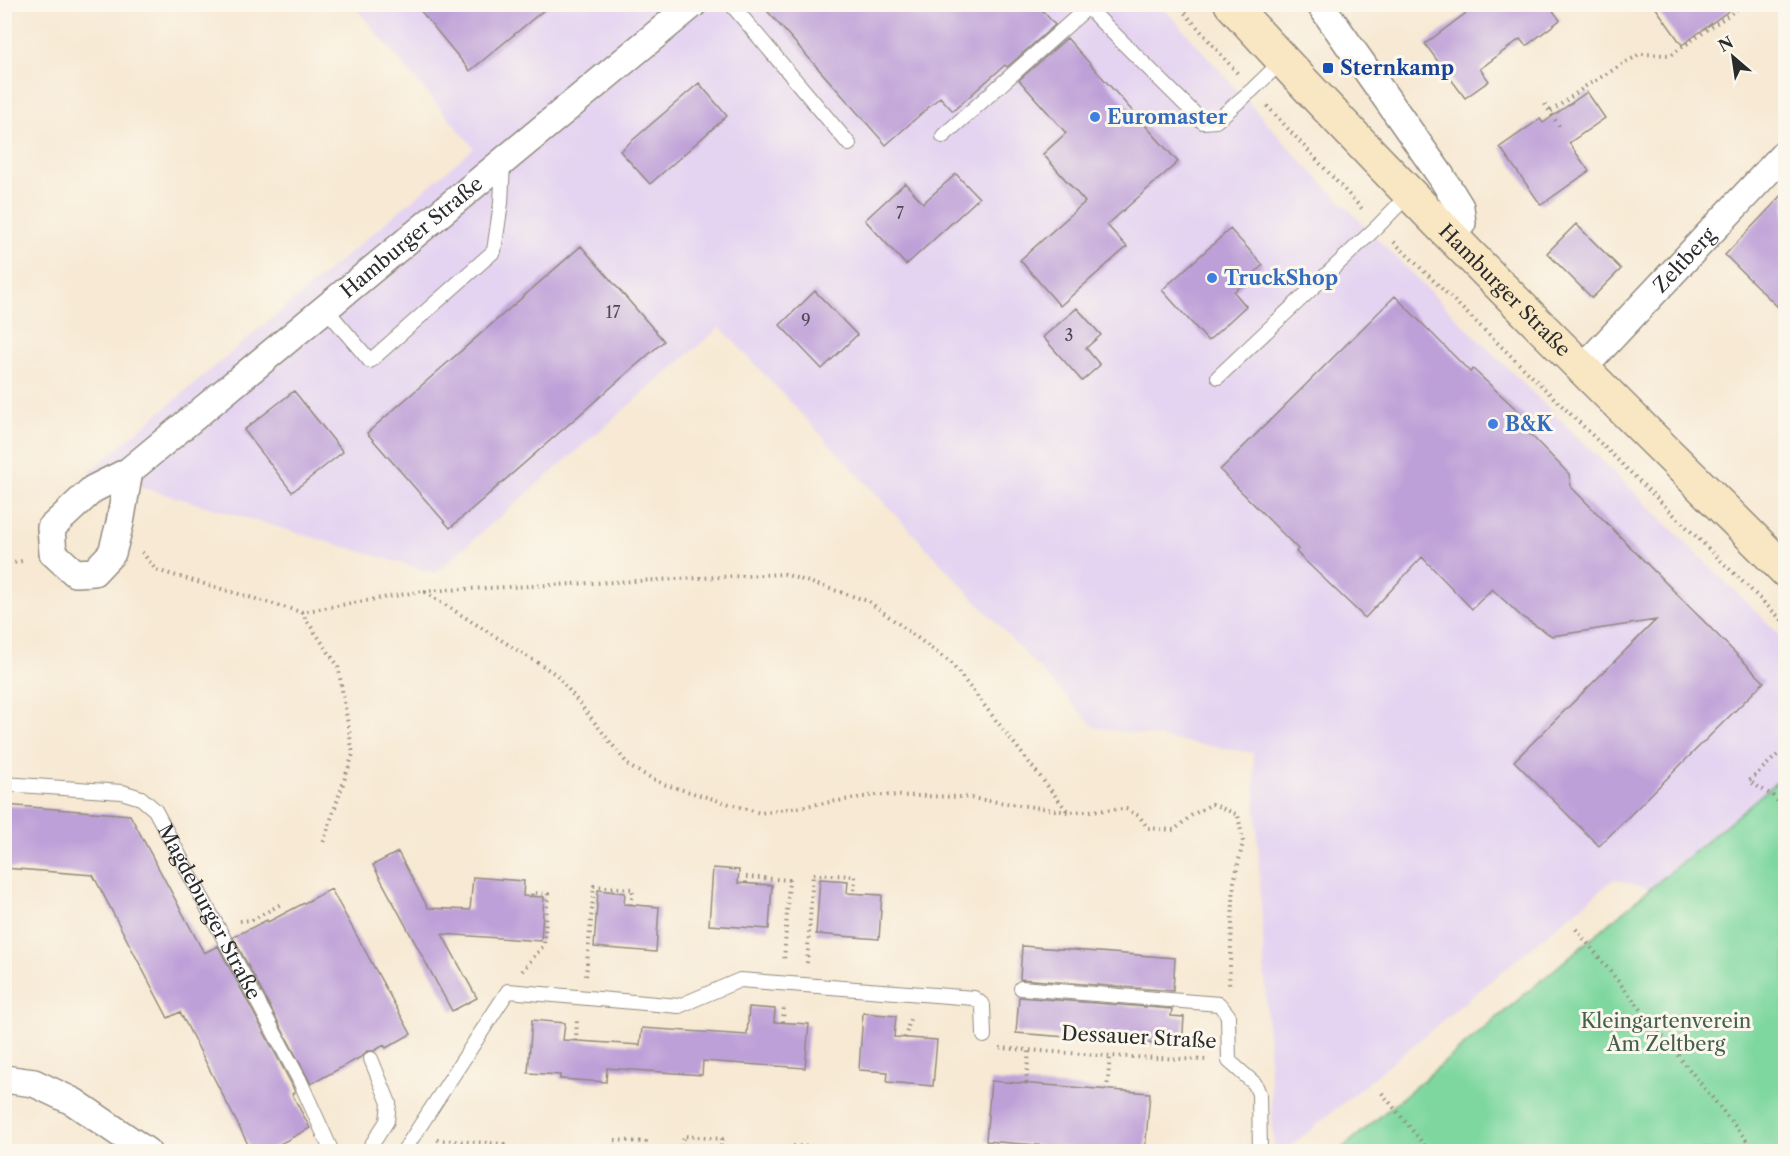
<svg xmlns="http://www.w3.org/2000/svg" width="1790" height="1156" viewBox="0 0 1790 1156" font-family="'Libre Caslon Text',serif">
	<rect width="100%" height="100%" fill="#fbf7ec"/>
	<filter id="ink" filterUnits="userSpaceOnUse"><feTurbulence type="fractalNoise" baseFrequency=".0167" numOctaves="2"/><feDisplacementMap in="SourceGraphic" scale="12" xChannelSelector="R" yChannelSelector="G"/><feConvolveMatrix kernelMatrix="1 2 1 2 8 2 1 2 1" color-interpolation-filters="sRGB"/></filter>
	<filter id="wash" filterUnits="userSpaceOnUse"><feTurbulence type="fractalNoise" baseFrequency=".008" numOctaves="4" result="noise"/><feDisplacementMap in="SourceGraphic" scale="24" xChannelSelector="R" yChannelSelector="G"/><feGaussianBlur stdDeviation="1.35" result="paint"/><feColorMatrix in="noise" values="0 0 0 0 0 0 0 0 0 0 0 0 0 0 0 0 0 1.4 0 .05"/><feComposite in="paint" operator="in"/></filter>
	<g filter="url(#wash)">
		<rect width="100%" height="100%" fill="#f7e9d3"/>
		<path fill="#e4d3f1" d="M353,5H1161L1303,163L1425,287L1785,640V775L1650,889L1614,879L1285,1151H1274L1253,753L1094,727L720,327L435,573L89,472L474,148Z"/>
		<path fill="#7dd79e" stroke="#548164" stroke-width="1.5" d="M1785,775V1151H1339Z"/>
		<g id="blocks">
			<path fill="#bea0d8" d="M415,4H551L470,71Z
				M761,4H1037L1055,25L1007,67L1005,65L953,111L940,97L886,145Z
				M1478,4H1548L1560,20L1526,46L1520,39L1480,69L1489,81L1465,98L1425,44Z
				M1653,4H1738L1682,45Z
				M1067,38L1178,162L1107,225L1127,247L1060,306L1020,260L1085,202L1043,154L1066,133L1019,80Z
				M699,83L727,116L650,184L620,151Z
				M1587,92L1605,118L1569,143L1589,171L1541,205L1500,147L1540,119L1543,123Z
				M956,174L979,198L906,265L865,220L905,183L923,203Z
				M1785,192V314L1725,255Z
				M1576,224L1621,269L1592,298L1547,253Z
				M1230,229L1263,265L1234,292L1246,306L1208,341L1162,290Z
				M581,246L664,341L450,528L367,433Z
				M815,291L857,335L822,369L780,325Z
				M1395,296L1470,372L1473,369L1530,422L1528,432L1569,474L1571,487L1764,682L1599,846L1514,761L1656,620L1552,636L1522,617L1492,589L1472,609L1422,557L1365,618L1296,552L1298,549L1220,470Z
				M1077,308L1101,335L1086,348L1100,365L1082,381L1043,337Z
				M294,391L343,452L292,492L244,430Z
				M4,805L130,815L204,953L218,946L291,1083L295,1092L292,1094L310,1128L265,1152H252L180,1012L168,1018L93,875L4,868Z
				M398,852L428,908L470,910L473,877L524,881L523,896L544,897L541,941L442,934L477,998L452,1011L373,865Z
				M713,868L739,870L738,883L772,885L769,929L709,925Z
				M820,879L848,881L847,893L882,895L879,939L816,934Z
				M331,889L411,1034L386,1048L384,1045L374,1051H367L363,1056L311,1084L233,937L267,920L268,922Z
				M598,890L625,893L624,904L659,907L656,952L594,947Z
				M1022,946L1175,958L1173,991L1020,979Z
				M1019,997L1172,1009L1171,1016L1184,1017L1182,1046L1016,1033Z
				M749,1007L775,1009L774,1022L809,1024L805,1068L703,1061L702,1075L607,1068L606,1082L560,1079V1075L528,1073L532,1020L565,1023L563,1040L640,1045L642,1028L747,1035Z
				M863,1013L896,1016L894,1037L937,1040L933,1086L887,1082L888,1072L859,1070Z
				M991,1081L1150,1093L1145,1152H1123L986,1141Z"/>
		</g>
	</g>
	<g filter="url(#ink)">
		<use href="#blocks" fill-opacity="0" stroke="#918a7f" stroke-width="1.5"/>
		<g fill="none" stroke-linecap="round" stroke-linejoin="round">
			<g stroke="#918a7f" stroke-width="16">
				<g id="lane">
					<path d="M731,4L849,144"/>
					<path d="M1091,4L1088,7L1099,19L1203,122L1216,121L1252,90L1282,61"/>
					<path d="M943,136L1088,7"/>
					<path d="M326,309L370,361L494,251L501,203L503,163"/>
					<path d="M1218,377L1378,226L1409,194"/>
					<path id="s1" d="M4,784L122,792L141,798L155,810L299,1079L332,1152"/>
					<path d="M1021,988L1219,1004L1228,1015L1229,1061L1255,1084L1259,1094L1260,1152"/>
					<path d="M367,1152L387,1121L389,1103L371,1059"/>
					<path d="M403,1152L508,991L679,1006L740,980L974,998L983,1005L984,1036"/>
				</g>
			</g>
			<g stroke="#918a7f" stroke-width="30">
				<g id="street">
					<path d="M1320,4L1441,176L1460,207L1462,223L1453,237"/>
					<path id="s2" d="M1583,368L1786,152"/>
					<path id="s3" d="M129,471L120,523L112,553L94,572L75,573L53,553L51,528L93,489L129,471L693,4"/>
					<path d="M4,1079L34,1083L74,1102L147,1152"/>
				</g>
			</g>
			<g stroke="#918a7f" stroke-width="36">
				<g id="secondary">
					<path id="s4" d="M1231,4C1409,200 1599,384 1786,571"/>
				</g>
			</g>
			<path stroke="#918a7f" stroke-width="4" stroke-dasharray="1.5 4.5" stroke-linecap="butt" d="M1177,4L1238,74
				M1545,104L1550,112
				M1267,106L1364,211
				M1559,126L1550,112L1586,86L1640,54L1671,55L1737,9
				M1394,242L1786,624
				M142,552L156,570L301,612L423,591L557,675L630,767L663,784L760,813L876,795L963,797L1068,812L1126,809L1139,816L1148,828L1174,830L1192,815L1212,804L1238,815L1243,842L1234,882L1229,986
				M4,568L9,564L26,560
				M424,591L784,574L868,601L951,663L1068,812
				M301,612L338,666L353,754L323,843
				M1786,747L1749,781L1773,796L1786,811
				M746,883V877L789,880L784,962
				M240,921L252,920L283,903
				M1576,929L1756,1152
				M807,963L813,874L855,876L854,893
				M522,971L544,945L548,894L532,893V897
				M586,976L594,886L633,889L631,905
				M783,1022L784,1005
				M905,1038L911,1015
				M576,1041L577,1018
				M1000,1048L1110,1056L1208,1060
				M1026,1083L1029,1051
				M1107,1090L1110,1056
				M1382,1093L1430,1152
				M437,1140L504,1144L503,1152
				M615,1146V1140L646,1142L645,1152
				M682,1152L684,1136L722,1139L720,1152
				M793,1152V1146L844,1148L843,1152"/>
			<use href="#lane" stroke="#fff" stroke-width="14"/>
			<use href="#street" stroke="#fff" stroke-width="27"/>
			<use href="#secondary" stroke="#f9e7c3" stroke-width="33"/>
		</g>
	</g>
	<rect fill="#1a4fb4" stroke="#fbf7ec" stroke-width="2" x="1322" y="62" width="12" height="12" rx="3"/>
	<g fill="#3f7fe0" stroke="#fbf7ec" stroke-width="2">
		<circle cx="1095" cy="117" r="6"/>
		<circle cx="1212" cy="278" r="6"/>
		<circle cx="1493" cy="424" r="6"/>
	</g>
	<g text-anchor="middle" stroke-width="6" stroke-linejoin="round" paint-order="stroke">
		<g font-size="16" fill="#504856">
			<text x="900" y="219">7</text>
			<text x="613" y="318">17</text>
			<text x="806" y="326">9</text>
			<text x="1069" y="341">3</text>
		</g>
		<g font-size="20" font-weight="bold" fill="#164399" stroke="#fbf7ec" text-anchor="start">
			<text x="1340" y="75">Sternkamp</text>
		</g>
		<g font-size="20" font-weight="bold" fill="#366cbe" stroke="#fbf7ec" text-anchor="start">
			<text x="1107" y="124">Euromaster</text>
			<text x="1224" y="285">TruckShop</text>
			<text x="1505" y="431">B&amp;K</text>
		</g>
		<g font-size="20" fill="#2b2b2b" stroke="#fbf7ec">
			<text dy="7" stroke="none"><textPath href="#s3" startOffset="648">Hamburger Straße</textPath></text>
			<text dy="7" stroke="none"><textPath href="#s2" startOffset="148">Zeltberg</textPath></text>
			<text dy="7" stroke="none"><textPath href="#s4" startOffset="396">Hamburger Straße</textPath></text>
			<text dy="7" stroke="none"><textPath href="#s1" startOffset="272">Magdeburger Straße</textPath></text>
			<text transform="translate(1139 1037) rotate(3)" y="7">Dessauer Straße</text>
		</g>
		<g font-size="20" fill="#445f4e" stroke="#fbf7ec">
			<text x="1666" y="1028">Kleingartenverein<tspan x="1666" dy="23">Am Zeltberg</tspan></text>
		</g>
	</g>
	<rect width="1790" height="1156" fill="none" stroke="#fbf7ec" stroke-width="24"/>
	<g transform="translate(1733 57) rotate(331)" stroke="#fbf7ec" stroke-width="4.5" paint-order="stroke">
	<path d="M0-4.5L10 22L0 15L-10 22Z" fill="#2b2b2b"/>
	<text y="-9" font-size="16" font-weight="bold" text-anchor="middle" fill="#2b2b2b">N</text>
	</g>
</svg>
